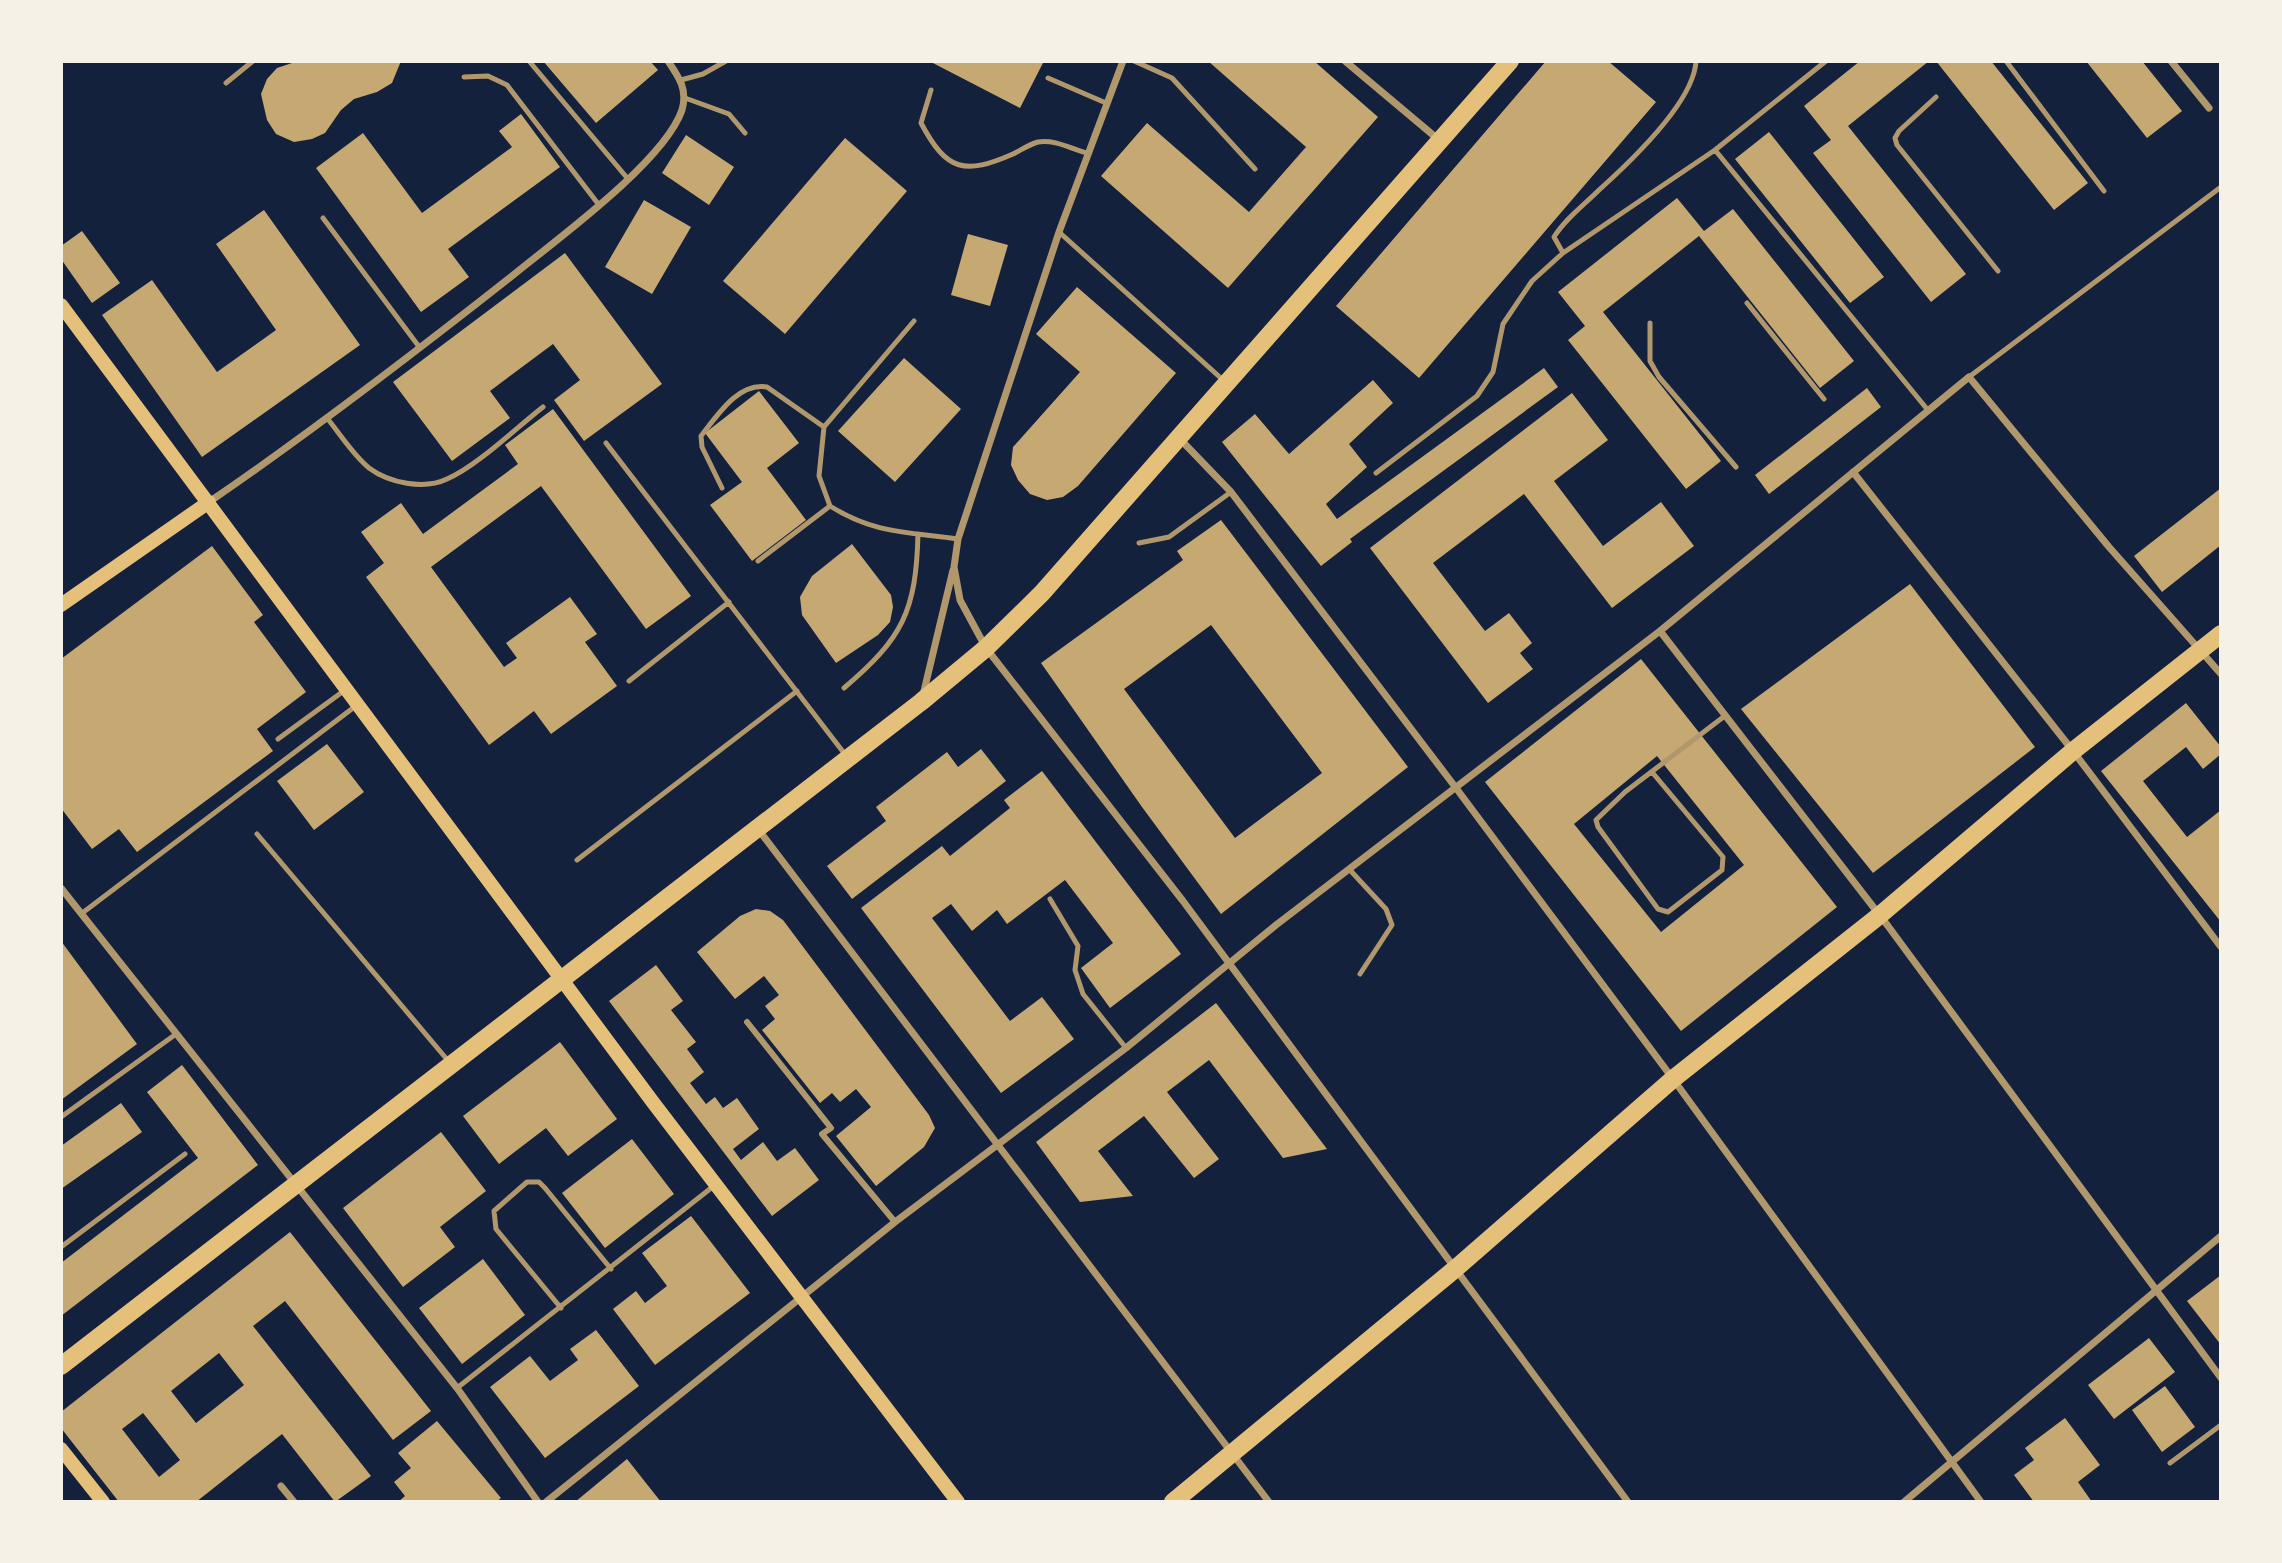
<svg xmlns="http://www.w3.org/2000/svg" width="2282" height="1563" viewBox="0 0 2282 1563" font-family="Lato,sans-serif">
	<rect width="100%" height="100%" fill="#14213d"/>
	<path fill="#c6a872" fill-rule="evenodd" d="M298,61H401L392,83L377,92L354,99L341,110L325,133L312,139L294,142L276,134L267,120L261,94L267,79L277,68Z
		M543,61H650L658,70L596,123Z
		M929,61H1044L1020,108Z
		M1208,61H1314L1378,117L1228,288L1101,176L1147,123L1249,212L1306,147Z
		M1546,61H1608L1656,102L1419,378L1336,306Z
		M1860,61H1929L1848,126L1966,274L1931,302L1813,153L1831,140L1804,106Z
		M1936,61H1991L2088,183L2054,210Z
		M2086,61H2142L2182,111L2147,138Z
		M521,114L560,167L448,249L469,277L421,312L316,168L363,133L422,213L512,147L499,131Z
		M1769,132L1884,277L1850,303L1735,159Z
		M686,135L734,167L709,205L662,173Z
		M845,138L907,191L785,334L723,281Z
		M1677,198L1704,231L1733,209L1854,361L1820,388L1699,236L1603,312L1721,461L1686,489L1568,340L1585,326L1558,292Z
		M644,200L691,227L652,294L605,267Z
		M264,210L360,345L202,457L102,315L152,280L217,372L276,330L216,244Z
		M82,231L120,283L92,303L61,259V246Z
		M968,234L1008,245L990,306L951,295Z
		M565,253L662,384L584,441L554,400L580,380L553,344L490,391L510,418L452,461L393,382Z
		M1077,287L1176,373L1078,486L1063,497L1047,500L1030,494L1018,480L1011,465L1013,447L1080,372L1036,334Z
		M904,358L961,409L895,482L838,431Z
		M1544,368L1558,387L1350,539L1352,542L1321,566L1222,442L1255,414L1289,454L1373,380L1393,403L1349,444L1367,467L1326,504L1337,519Z
		M1867,388L1881,407L1769,494L1755,475Z
		M759,391L799,443L767,468L806,520L752,561L710,505L742,482L705,433Z
		M1572,393L1608,440L1554,481L1603,546L1661,502L1694,546L1612,608L1524,494L1433,563L1485,631L1509,613L1532,643L1520,653L1533,669L1488,703L1370,548Z
		M553,409L691,596L646,629L541,486L431,567L504,667L517,658L506,643L570,597L597,634L585,642L617,686L551,734L534,711L489,745L366,577L384,563L361,532L401,503L423,534L518,464L505,445Z
		M2221,488V545L2162,592L2134,556Z
		M1221,520L1408,767L1221,914L1142,807L1041,663L1183,560L1177,551ZM1211,625L1322,773L1235,838L1124,689Z
		M852,544L891,595L893,607L890,622L878,635L836,663L802,615L800,597L812,576Z
		M212,546L263,615L254,622L306,692L257,729L273,751L137,852L119,829L92,849L61,808V659Z
		M1910,584L2035,747L1873,873L1741,709Z
		M1641,659L1837,907L1681,1031L1485,782ZM1657,756L1744,865L1661,932L1574,824Z
		M2186,703L2221,747V754L2203,769L2186,747L2143,781L2187,837L2221,810V922L2101,771Z
		M327,744L364,792L314,830L277,781Z
		M981,749L1006,781L852,899L827,866L886,821L876,807L947,752L958,767Z
		M1042,771L1181,954L1110,1008L1081,968L1113,943L1065,880L1007,924L997,910L972,931L951,904L932,918L1010,1021L1042,997L1074,1039L1001,1093L861,908L942,846L950,856L1010,808L1004,800Z
		M756,909L770,911L783,920L929,1115L935,1128L924,1147L876,1186L836,1136L871,1107L856,1089L840,1102L832,1093L820,1103L762,1030L775,1019L765,1006L779,995L764,976L735,999L697,952L740,916Z
		M61,941L137,1044L61,1100Z
		M656,965L683,1001L671,1010L696,1042L687,1049L704,1072L690,1083L706,1104L715,1097L723,1108L737,1098L759,1129L733,1149L741,1160L763,1142L777,1161L795,1148L819,1180L772,1216L609,1001Z
		M1216,1003L1327,1149L1283,1158L1209,1060L1167,1092L1219,1159L1194,1178L1144,1116L1098,1151L1133,1196L1080,1202L1036,1142Z
		M560,1042L617,1119L568,1156L546,1128L499,1164L463,1116Z
		M182,1065L258,1165L61,1316V1263L198,1158L147,1092Z
		M121,1103L142,1132L61,1189V1146Z
		M441,1132L486,1191L440,1227L455,1247L403,1287L343,1208Z
		M632,1139L674,1194L605,1248L562,1193Z
		M691,1216L750,1293L655,1365L613,1309L636,1291L645,1303L667,1286L642,1253Z
		M290,1232L431,1411L393,1440L285,1301L253,1326L371,1476L335,1502L282,1434L196,1502H119L61,1428V1412ZM219,1353L244,1385L196,1423L171,1391ZM143,1413L180,1460L159,1477L122,1429Z
		M483,1259L525,1315L462,1364L419,1308Z
		M2221,1275V1345L2187,1301Z
		M596,1330L639,1386L545,1458L490,1387L530,1356L550,1381L578,1360L570,1349Z
		M2149,1338L2175,1372L2114,1419L2088,1385Z
		M2165,1386L2195,1427L2162,1452L2132,1410Z
		M2065,1418L2100,1465L2078,1482L2092,1502H2034L2014,1475L2034,1460L2025,1448Z
		M437,1421L501,1498L496,1502H398L405,1496L394,1482L411,1468L398,1453Z
		M627,1459L661,1502H575Z"/>
	<g fill="none" stroke-linecap="round" stroke-linejoin="round">
		<path stroke="#b1986c" stroke-width="5" d="M529,61L628,179
			M1134,61L1172,78L1255,169
			M2006,61L2104,191
			M464,77L488,76L507,85L599,205
			M1048,78L1106,103
			M681,80L703,74L726,61
			M226,83L253,61
			M931,90L921,123C947,172 965,175 1013,154C1021,150 1030,144 1038,142C1054,139 1072,149 1087,153
			M1936,97L1899,131L1895,138L1897,145L1998,271
			M685,98L729,114L745,133
			M1715,150L1927,409
			M323,218L420,348
			M1059,232L1223,380
			M1563,253L1554,237C1565,219 1584,205 1599,190C1629,163 1694,102 1696,61
			M1747,303L1824,399
			M1650,323V361L1659,377L1736,467
			M1969,377L2221,187
			M327,418C340,434 353,455 369,468C389,483 424,490 447,479C477,466 516,428 543,407
			M606,443L847,757
			M1376,473L1477,396L1493,372L1503,324L1532,281L1563,253L1715,150L1826,61
			M722,488L702,447L701,436C717,416 738,382 767,387L824,427
			M830,506C874,534 908,532 958,539
			M1139,543L1169,537L1231,492
			M758,561L830,506L819,476L824,427L914,321
			M629,681L729,602
			M844,688C903,638 916,611 918,534
			M278,739L345,690
			M1652,772L1723,857L1722,870L1668,912L1658,909L1598,827L1596,820L1625,792L1726,715
			M257,834L450,1063
			M577,860L797,691
			M1349,869L1386,909L1392,925L1360,974
			M1050,899L1078,946L1075,970L1083,994L1126,1048
			M81,914L357,705
			M61,1117L176,1034
			M61,1247L185,1154
			M561,1308L496,1229L494,1211L527,1182H539L545,1188L611,1269
			M457,1388L715,1185
			M2170,1463L2221,1425"/>
		<path stroke="#b1986c" stroke-width="6" d="M747,1022L831,1128L822,1134L895,1222"/>
		<path stroke="#b1986c" stroke-width="7" d="M1123,61L1059,232L958,539L954,567L960,600L986,648L1183,901L1628,1502
			M1345,61L1439,140
			M2171,61L2209,108
			M1179,438L1231,492L1456,788L1673,1079L1981,1502
			M1853,472L2073,751L2221,947
			M209,502C313,431 413,354 512,276C556,240 664,162 682,110C688,90 679,77 668,61
			M1660,631L1888,926L2221,1378
			M923,695L953,570
			M758,829L1269,1502
			M61,888L457,1388L538,1502
			M281,1486L294,1502
			M546,1502L895,1222L1126,1048L1276,925L1660,631L1969,377L2109,547L2221,674
			M1904,1502L2221,1236"/>
		<path stroke="#e5c07b" stroke-width="14" d="M61,305L652,1101L958,1502
			M61,605L209,502
			M61,1449L103,1502"/>
		<path stroke="#e5c07b" stroke-width="18" d="M61,1366L921,702L986,648L1042,593L1510,61
			M1173,1502L1455,1269L1673,1079L1880,915L2073,751L2221,634"/>
	</g>
	<rect width="2282" height="1563" fill="none" stroke="#f6f1e7" stroke-width="126"/>
</svg>
